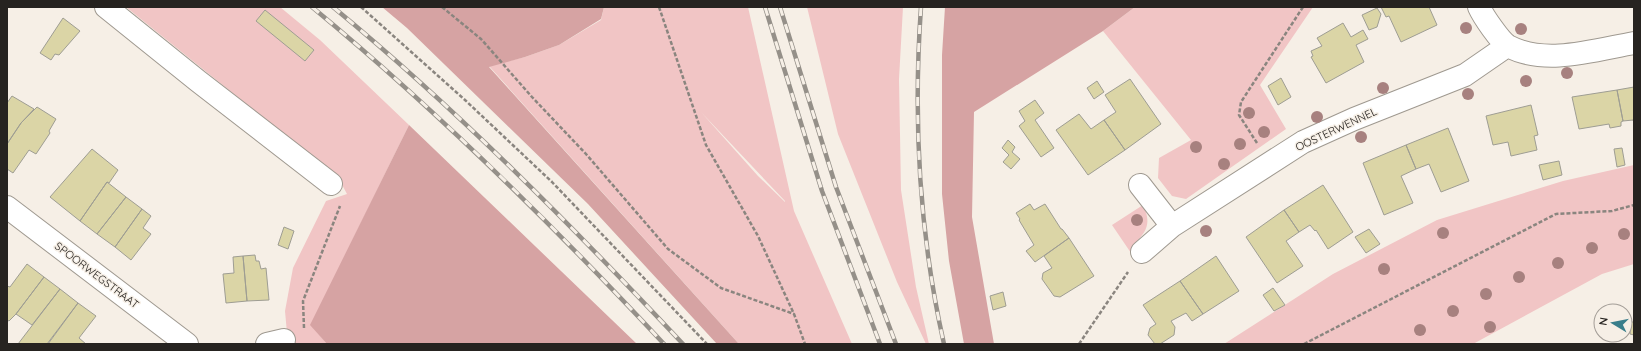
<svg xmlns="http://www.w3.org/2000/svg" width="1641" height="351" viewBox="0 0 1641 351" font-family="Quicksand,sans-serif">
	<rect width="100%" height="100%" fill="#f6efe6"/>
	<path fill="#f1c5c5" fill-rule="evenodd" d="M126,7H280L320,40L409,125L311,325L327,344H288L285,311L293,268L326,201L347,194L339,179Z
		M604,7H748L794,211L852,344H739L489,66L525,57L559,45L601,20ZM701,112L785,201V202L758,176Z
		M807,7H903L899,79L901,190L916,287L929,344H926L897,282L838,134Z
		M1135,7H1313L1260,85L1286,129L1186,199L1172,196L1158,178L1159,158L1191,140L1103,31Z
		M1634,165V264L1602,274L1473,344H1224L1333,274L1437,220L1563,181Z
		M1143,205C1151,222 1148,230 1135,243L1138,246L1131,253L1112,225Z"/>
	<path fill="#d6a3a3" d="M382,7H604L601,19L559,45L525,57L489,67L739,344H717L588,204L407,28Z
		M945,7H1135L1103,31L974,112L972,217L994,344H964L949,261L942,194V55Z
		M409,125L637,344H327L310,325Z"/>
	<path fill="#dbd5a6" stroke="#9e9d93" d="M1381,7H1429L1437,25L1401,42L1389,16L1386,17Z
		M1377,8L1381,14L1377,27L1369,30L1362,15Z
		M265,10L314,50L305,61L256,21Z
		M63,18L80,31L59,55L55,54L51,60L40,53Z
		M1343,23L1351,37L1363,30L1368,39L1356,45L1364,62L1326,83L1311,57L1313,56L1311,51L1322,46L1317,38Z
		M1281,78L1291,97L1278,105L1268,86Z
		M1130,79L1161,124L1125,150L1104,120L1116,112L1105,95Z
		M1097,81L1104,92L1094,99L1087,88Z
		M1634,87V123L1633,120L1623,121L1617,90Z
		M1617,90L1623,121L1621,122V126L1610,128L1609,124L1579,129L1572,97Z
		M12,96L34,109L21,123L7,144V103Z
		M1035,100L1044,113L1035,120L1054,148L1041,157L1019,126L1025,121L1019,111Z
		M1531,105L1538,135L1534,136L1537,150L1511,156L1508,142L1493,145L1486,116Z
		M37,107L56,119L49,131L50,133L36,154L29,150L13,173L7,169V144L21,123Z
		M1079,114L1091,129L1104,120L1125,150L1088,175L1056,130Z
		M1448,128L1469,181L1441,192L1429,164L1416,169L1406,145Z
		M1008,140L1015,147L1012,152L1020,159L1011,169L1003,162L1009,155L1002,148Z
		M1406,145L1416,169L1401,176L1413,203L1384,215L1363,163Z
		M1622,148L1625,165L1617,167L1614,149Z
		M92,149L118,170L109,183L107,182L80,221L50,197Z
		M1559,161L1562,175L1543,180L1539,165Z
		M107,182L126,197L97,234L80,221Z
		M1323,185L1353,232L1328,249L1316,230L1315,231L1310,225L1299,232L1284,210Z
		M126,197L142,209L115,247L97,234Z
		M1030,204L1034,210L1045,204L1061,229H1062L1069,238L1035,262L1026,251L1034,245L1019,220L1020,219L1016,213Z
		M142,209L151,216L143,228L151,234L131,260L115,247Z
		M1284,210L1299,232L1286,241L1303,266L1277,283L1246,237Z
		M284,227L294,231L288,249L278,245Z
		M1369,229L1380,244L1366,253L1355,237Z
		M1069,238L1094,276L1060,297L1054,296L1042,279L1043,273L1052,268L1044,256Z
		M255,255L256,261H259L261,269L266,268L269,300L247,301L243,256Z
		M243,256L247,301L226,303L223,274L234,273L233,257Z
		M1216,256L1239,291L1203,314L1180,281Z
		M27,264L44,277L16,314L9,321L7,320V286L10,287Z
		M44,277L60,289L32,325L16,314Z
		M1180,281L1203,314L1192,321L1186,313L1171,321L1175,327L1174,335L1160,344H1155L1148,335L1150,328L1156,324L1143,305Z
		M1273,288L1285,305L1274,311L1263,295Z
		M60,289L78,303L47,344H18Z
		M1003,292L1006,306L993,310L990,296Z
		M78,303L96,316L79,338L86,344H48Z
		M1631,322H1634V335L1630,334Z"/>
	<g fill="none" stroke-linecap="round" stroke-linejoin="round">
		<g stroke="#9f9990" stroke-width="24">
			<path id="minor" d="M106,7L198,81L331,184
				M1479,7C1483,16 1500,41 1508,46C1545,66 1595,50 1634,43
				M1140,185L1172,226
				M7,207L187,344
				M1142,252L1172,226L1303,142L1354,119L1465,75L1507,46
				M267,344L284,340"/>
		</g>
		<path stroke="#8a857f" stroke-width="2.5" stroke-dasharray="4 2" stroke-linecap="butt" d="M361,7L465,100L552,182L707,344
			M442,7L481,39L532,97L586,154L668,249L721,288L794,314
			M659,7L706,145L758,236L794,314L805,344
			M1257,143L1239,115L1241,102L1303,7
			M304,328L303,301L340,206
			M1079,344L1128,272
			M1304,344L1556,214L1612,211L1634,205"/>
		<use href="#minor" stroke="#fff" stroke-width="22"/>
		<g stroke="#959089" stroke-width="4.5">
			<path id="rail" d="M312,7C438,111 553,225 664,344
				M333,7C458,110 572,226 683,344
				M765,7L822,191L880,344
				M780,7L836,187L896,344
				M921,7C913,120 919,233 944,344"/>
		</g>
		<use href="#rail" stroke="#f6efe6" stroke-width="3" stroke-dasharray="9" stroke-linecap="butt"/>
	</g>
	<g fill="#a7817f">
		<circle cx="1466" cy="28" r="6"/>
		<circle cx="1521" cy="29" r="6"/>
		<circle cx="1567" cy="73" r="6"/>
		<circle cx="1526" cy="81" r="6"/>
		<circle cx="1383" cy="88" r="6"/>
		<circle cx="1468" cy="94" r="6"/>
		<circle cx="1249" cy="113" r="6"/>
		<circle cx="1317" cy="117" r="6"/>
		<circle cx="1264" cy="132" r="6"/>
		<circle cx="1361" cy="137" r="6"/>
		<circle cx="1240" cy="144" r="6"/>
		<circle cx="1196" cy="147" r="6"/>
		<circle cx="1224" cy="164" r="6"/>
		<circle cx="1137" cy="220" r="6"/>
		<circle cx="1206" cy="231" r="6"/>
		<circle cx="1443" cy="233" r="6"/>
		<circle cx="1624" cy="234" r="6"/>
		<circle cx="1592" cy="248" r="6"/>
		<circle cx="1558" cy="263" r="6"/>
		<circle cx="1384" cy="269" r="6"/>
		<circle cx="1519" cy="277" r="6"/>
		<circle cx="1486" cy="294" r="6"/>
		<circle cx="1453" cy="311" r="6"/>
		<circle cx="1490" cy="327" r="6"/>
		<circle cx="1420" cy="330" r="6"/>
	</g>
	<g text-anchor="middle" stroke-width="3" stroke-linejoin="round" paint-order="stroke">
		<g font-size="11" fill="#262320" stroke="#f6efe6">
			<text transform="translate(1336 129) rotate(-25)" y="4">OOSTERWENNEL</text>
			<text transform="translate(97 275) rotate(37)" y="4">SPOORWEGSTRAAT</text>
		</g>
	</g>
	<rect width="1641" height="351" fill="none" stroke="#262320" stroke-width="16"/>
	<g transform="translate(1613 323) rotate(280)"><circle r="19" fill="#f6efe6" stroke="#a39d97"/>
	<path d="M0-3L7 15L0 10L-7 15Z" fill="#397e8b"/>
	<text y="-6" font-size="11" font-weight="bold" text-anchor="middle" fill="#262320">N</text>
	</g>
</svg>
